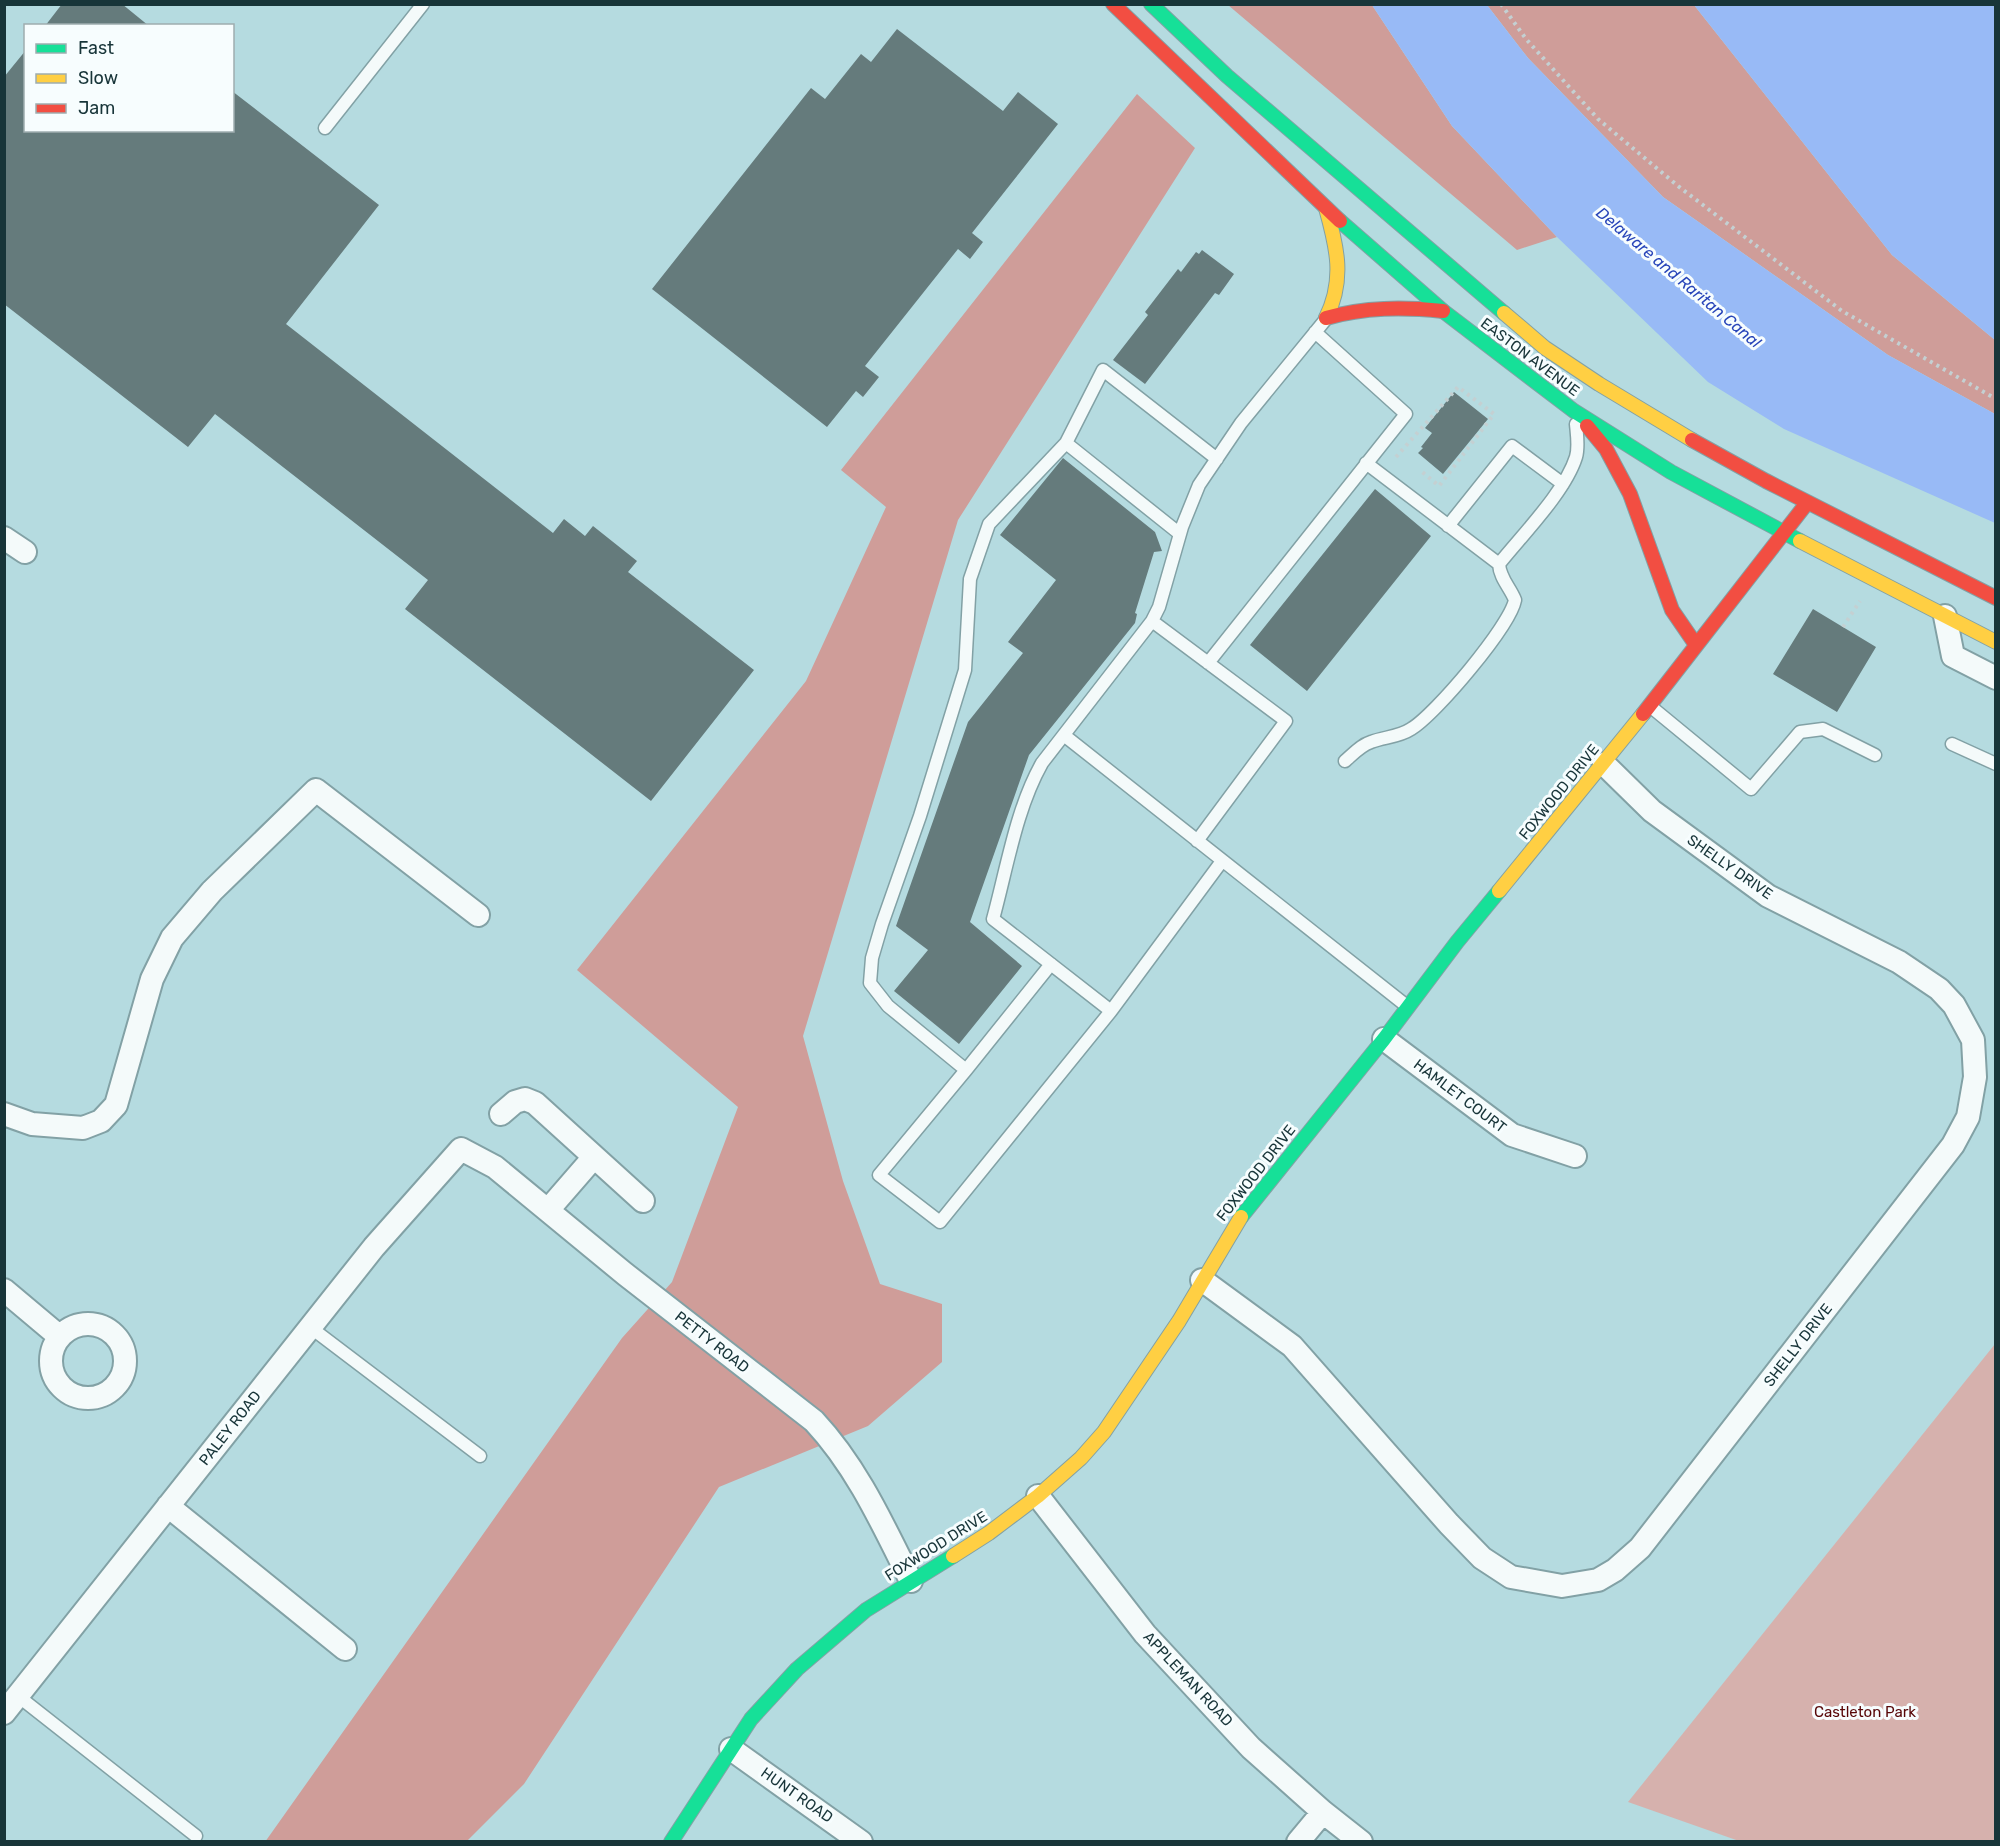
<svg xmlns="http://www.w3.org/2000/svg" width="2000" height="1846" viewBox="0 0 2000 1846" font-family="Rubik,sans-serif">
	<rect width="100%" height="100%" fill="#b5dbe0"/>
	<path fill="#d6b1ad" d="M1995,1344V1841H1739L1628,1802Z"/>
	<path fill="#cf9d99" d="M1228,5H1372L1452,126L1557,237L1517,250Z
		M1487,5H1694L1892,255L1995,340V414L1888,355L1663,197L1528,58Z
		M1137,94L1195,148L958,520L803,1036L843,1181L880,1284L942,1304V1362L868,1426L719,1487L524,1784L467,1841L265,1842L622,1338L672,1282L738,1107L577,970L806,681L886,507L841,470Z"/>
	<path fill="#98baf6" d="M1372,5H1487L1528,58L1663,197L1888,355L1995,414V523L1784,429L1708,382L1557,237L1452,126Z
		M1694,5H1995V340L1892,255Z"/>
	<path fill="#657b7c" d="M62,4H122L149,26H45Z
		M897,29L1003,111L1018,92L1058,124L972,233L983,242L970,259L958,249L865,366L879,377L863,397L856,391L827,427L652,289L811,88L825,99L861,54L871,62Z
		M26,50V130H232V91L379,205L286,324L553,533L564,519L585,536L593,526L637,561L628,572L754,670L651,801L405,609L428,580L215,414L188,447L4,304V77Z
		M1202,250L1234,274L1219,295L1215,293L1145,384L1113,360L1148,315L1145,312L1178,269L1181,272L1196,252L1199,254Z
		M1454,392L1488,419L1443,474L1418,453L1423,448L1421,447L1432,433L1425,428Z
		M1063,458L1155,532L1162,551L1154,552L1135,613L1137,614L1135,623L1029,755L970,922L1022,966L959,1044L894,991L928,950L896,926L968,722L1023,653L1008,642L1056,580L1000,535Z
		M1375,489L1431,536L1307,691L1250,645Z
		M1813,609L1876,647L1837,712L1773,674Z"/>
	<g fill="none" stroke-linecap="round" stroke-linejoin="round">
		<g stroke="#82a1a5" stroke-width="15">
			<path id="lane" d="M325,128L423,4
				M1066,443L1180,534
				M1366,463L1499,564
				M1448,526L1512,446L1563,484
				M1152,621L1286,721L1197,841
				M1208,663L1406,414L1315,332
				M1650,706L1751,789L1800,732L1823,729L1875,755
				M1065,736L1408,1007
				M1952,744L1996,764
				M1345,761C1353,754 1361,745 1371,742C1384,737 1399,737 1411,729C1435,715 1510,626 1515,600C1510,587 1500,579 1499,564C1523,534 1565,492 1576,457C1579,447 1577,435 1576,424
				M1051,964L966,1070L879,1175L940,1222L1111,1011L993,919C1007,868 1016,809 1042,763L1152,621L1159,607L1182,527L1199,485L1241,423L1326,319
				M1111,1011L1222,861
				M966,1070L888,1006L870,983L872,958L882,924L920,816L965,670L970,579L989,524L1066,443L1103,370L1217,459
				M310,1327L480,1456
				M18,1696L196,1836"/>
		</g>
		<g stroke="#82a1a5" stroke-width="26">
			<path id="street" d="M4,538L25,552
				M1945,616L1953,656L1996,678
				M1384,1039L1512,1135L1575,1156
				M4,1114L32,1124L83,1128L101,1121L116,1105L152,979L172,938L212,891L316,790L478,915
				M501,1114L515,1102L525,1099L535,1103L643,1201
				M548,1210L594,1157
				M1202,1280L1292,1346L1449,1524L1482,1558L1511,1577L1562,1586L1598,1580L1615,1570L1640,1548L1953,1145L1968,1117L1975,1077L1973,1040L1954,1005L1939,989L1899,962L1768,896L1652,811L1604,764
				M4,1290L60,1337
				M51 1361a37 37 0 1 1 74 0a37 37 0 1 1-74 0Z
				M1038,1496L1145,1634L1251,1748L1323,1812L1361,1842
				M168,1506L345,1649
				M4,1713L374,1247L461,1149L495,1167L625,1274L814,1421C857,1467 883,1525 911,1581
				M731,1749L861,1842
				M1298,1842L1323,1812"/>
		</g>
		<g stroke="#82a1a5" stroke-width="16">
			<path id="fast" d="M1151,4L1227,76L1504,313
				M1340,221L1443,311L1574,411L1671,472L1800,541
				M1241,1217L1384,1039L1457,942L1499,891
				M671,1842L751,1719L797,1669L866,1610L953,1556"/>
		</g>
		<g stroke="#82a1a5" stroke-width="16">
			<path id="slow" d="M1326,208C1337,247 1345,280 1326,318
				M1504,313L1545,348L1599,384L1692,440
				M1800,541L1996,642
				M1499,891L1643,714
				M953,1556L989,1533L1038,1496L1081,1458L1104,1432L1179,1321L1241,1217"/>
		</g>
		<g stroke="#82a1a5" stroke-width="16">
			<path id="jam" d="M1113,4L1340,221
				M1326,318C1365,307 1403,307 1443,311
				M1587,426L1606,449L1630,494L1672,610L1696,645
				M1692,440L1766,481L1996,598
				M1643,714L1807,503"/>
		</g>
		<path stroke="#c4d0d2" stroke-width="4" stroke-dasharray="3 4.5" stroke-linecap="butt" d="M1501,4L1526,39L1598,119L1678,186L1842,311L1996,399
			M1396,457L1458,387L1494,414L1439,486L1421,471
			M1843,627L1860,601"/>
		<use href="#lane" stroke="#f4fafa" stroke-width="12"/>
		<use href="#street" stroke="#f4fafa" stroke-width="22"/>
		<use href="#fast" stroke="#16e098" stroke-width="14"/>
		<use href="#slow" stroke="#ffcf43" stroke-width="14"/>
		<use href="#jam" stroke="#f24e42" stroke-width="14"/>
	</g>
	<g text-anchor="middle" stroke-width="6" stroke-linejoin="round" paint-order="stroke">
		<g font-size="15" fill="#183539" stroke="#f7fdfe">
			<text transform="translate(1530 357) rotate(37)" y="5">EASTON AVENUE</text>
			<text transform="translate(1559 792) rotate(-51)" y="5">FOXWOOD DRIVE</text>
			<text transform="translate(1730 867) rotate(35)" y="5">SHELLY DRIVE</text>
			<text transform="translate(1460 1096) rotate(37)" y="5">HAMLET COURT</text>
			<text transform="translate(1256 1173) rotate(-52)" y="5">FOXWOOD DRIVE</text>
			<text transform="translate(712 1342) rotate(38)" y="5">PETTY ROAD</text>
			<text transform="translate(1798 1345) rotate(-52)" y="5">SHELLY DRIVE</text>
			<text transform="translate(230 1428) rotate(-52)" y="5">PALEY ROAD</text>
			<text transform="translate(936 1546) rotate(-32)" y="5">FOXWOOD DRIVE</text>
			<text transform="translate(1188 1679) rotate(47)" y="5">APPLEMAN ROAD</text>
			<text transform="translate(797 1795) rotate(35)" y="5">HUNT ROAD</text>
		</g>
		<g font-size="15" fill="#570607" stroke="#f7fdfe">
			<text x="1865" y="1717">Castleton Park</text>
		</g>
		<g font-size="16" font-style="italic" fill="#2845b9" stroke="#f7fdfe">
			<text transform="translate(1679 277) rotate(40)" y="6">Delaware and Raritan Canal</text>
		</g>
	</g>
	<rect width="2000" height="1846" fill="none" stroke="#183539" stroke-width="12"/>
	<rect x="24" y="24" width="210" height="108" fill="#f7fdfe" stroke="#9eadaf" stroke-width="1.5"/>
	<rect x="36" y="44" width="30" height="9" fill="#16e098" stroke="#9eadaf" stroke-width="1.5"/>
	<text x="78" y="54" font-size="18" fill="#183539">Fast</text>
	<rect x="36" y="74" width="30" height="9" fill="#ffcf43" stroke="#9eadaf" stroke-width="1.5"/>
	<text x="78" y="84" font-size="18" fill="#183539">Slow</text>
	<rect x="36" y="104" width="30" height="9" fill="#f24e42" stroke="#9eadaf" stroke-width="1.5"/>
	<text x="78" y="114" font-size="18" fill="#183539">Jam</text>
</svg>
